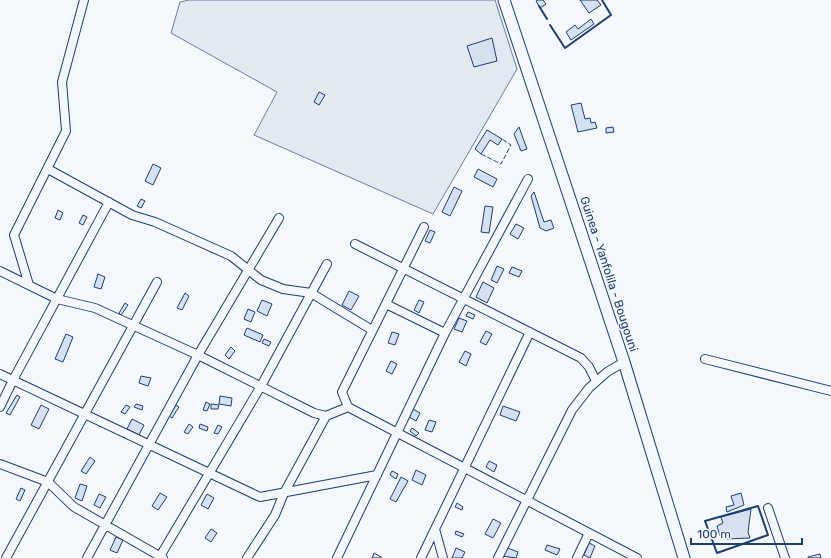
<svg xmlns="http://www.w3.org/2000/svg" width="831" height="558" viewBox="0 0 831 558" font-family="Rubik,sans-serif">
	<rect width="100%" height="100%" fill="#f4f7fb"/>
	<path fill="#e3e9f0" stroke="#687fa3" d="M189,0H495L517,69L433,214L254,135L277,92L171,33L180,2Z"/>
	<path fill="#d5e0f0" stroke="#1d3f73" d="M538,0H543L546,4L540,8L536,1Z
		M580,0H597L601,5L589,13Z
		M591,19L594,24L571,40L566,32L575,25L578,29Z
		M492,38L497,61L474,67L467,46Z
		M319,92L325,95L319,105L314,102Z
		M581,103L585,119L590,118L591,123L595,122L597,128L578,132L571,105Z
		M519,127L527,149L521,151L514,134Z
		M613,127L614,132L606,133V128Z
		M487,130L502,139L498,145L490,140L481,154L475,149Z
		M153,164L161,168L153,185L145,181Z
		M478,169L497,179L493,187L474,177Z
		M454,187L462,191L450,216L442,212Z
		M534,192L544,222L551,220L554,228L546,231L540,228L531,196Z
		M141,199L145,201L141,208L137,206Z
		M485,206L493,207L489,233L481,232Z
		M58,210L63,213L60,220L55,218Z
		M83,215L87,217L83,225L79,223Z
		M516,224L524,228L518,239L510,234Z
		M430,230L435,232L430,243L425,241Z
		M497,266L504,269L497,283L491,280Z
		M512,267L522,271L519,277L509,273Z
		M98,274L105,277L101,289L94,287Z
		M483,282L494,288L487,303L476,297Z
		M349,291L359,296L351,310L342,305Z
		M185,293L189,296L182,310L177,308Z
		M262,300L272,304L267,316L257,311Z
		M419,300L424,302L419,313L414,310Z
		M125,303L128,305L121,315L119,313Z
		M248,309L255,312L251,322L244,319Z
		M468,312L475,315L473,319L466,316Z
		M459,318L467,321L462,332L454,329Z
		M247,328L263,335L260,342L244,335Z
		M486,331L492,334L486,345L480,342Z
		M392,332L399,334L395,345L388,343Z
		M66,334L73,337L63,362L55,359Z
		M264,339L271,342L269,346L262,343Z
		M231,347L235,351L229,359L225,355Z
		M465,351L471,354L466,366L459,362Z
		M391,361L397,364L392,374L386,371Z
		M141,376L151,378L148,386L139,383Z
		M17,395L20,397L10,415L6,413Z
		M220,396L232,398L231,406L219,404Z
		M206,402L210,404L207,411L203,410Z
		M136,404L143,406L142,410L134,407Z
		M211,404L219,405L218,409H211Z
		M41,405L49,409L39,429L31,425Z
		M126,405L130,407L125,414L121,412Z
		M176,405L179,407L172,418L169,416Z
		M503,406L520,412L516,421L500,415Z
		M413,409L420,413L416,421L409,417Z
		M132,419L144,425L139,435L127,429Z
		M429,420L436,422L432,432L425,430Z
		M189,424L193,427L188,434L184,432Z
		M200,424L208,427L207,431L199,428Z
		M218,425L222,427L218,434L214,433Z
		M412,428L419,433L416,436L410,431Z
		M90,457L95,461L86,474L81,471Z
		M489,461L497,465L494,472L486,467Z
		M416,470L426,475L422,485L412,480Z
		M392,471L398,474L396,479L390,475Z
		M401,477L408,481L396,502L390,499Z
		M80,484L87,486L82,501L75,498Z
		M21,488L25,490L20,501L16,499Z
		M160,493L167,497L158,510L152,506Z
		M741,493L744,505L727,512L726,507L734,505L731,496Z
		M99,494L106,497L100,508L94,505Z
		M207,494L214,498L208,509L201,505Z
		M457,503L463,507L462,510L455,507Z
		M751,509L748,532L750,538L727,539L725,534L720,536L717,526L723,523L721,517Z
		M493,519L501,523L493,538L485,534Z
		M211,529L217,533L211,542L205,538Z
		M456,531L464,534L462,537L455,534Z
		M116,537L123,540L117,553L110,550Z
		M589,543L595,546L590,558L584,555Z
		M547,545L560,549L557,555L545,550Z
		M505,547L518,552L516,558L502,556Z
		M456,548L465,552L462,558H452Z
		M374,553L381,557V558H372Z
		M820,554L821,558H808V557Z"/>
	<g fill="none" stroke-linecap="round" stroke-linejoin="round">
		<g stroke="#1d3f73" stroke-width="10">
			<path id="minor" d="M48,169L132,215L155,222L231,256L261,280L283,289L311,293L372,330
				M355,244L581,358L589,367L596,381
				M0,271L57,299L95,308L198,355L314,413L326,416L348,407L637,558
				M29,285L14,235L66,131L62,82L84,0
				M386,304L445,333
				M705,359L831,391
				M0,374L260,497L377,475
				M0,407L13,380L109,202
				M348,407L342,392L424,227
				M0,464L48,482L74,507L163,558
				M768,508L785,558
				M6,558L157,282
				M87,558L198,355L279,218
				M159,558L261,386L327,264
				M247,558L275,515L284,493L326,416
				M337,558L445,333L528,179
				M421,558L435,529
				M443,558L435,529L530,332
				M498,558L572,410L589,388L607,372L624,362
				M577,558L589,533"/>
		</g>
		<g stroke="#1d3f73" stroke-width="13">
			<path id="major" d="M504,0L624,362L684,558"/>
		</g>
		<use href="#minor" stroke="#f4f7fb" stroke-width="8"/>
		<use href="#major" stroke="#f4f7fb" stroke-width="11"/>
		<path stroke="#1d3f73" stroke-width="1" stroke-dasharray="5 2" stroke-linecap="butt" d="M481,154L501,164L511,145L502,139"/>
		<path stroke="#1d3f73" stroke-width="2" d="M539,6L547,19
			M550,25L565,48L611,15L602,0
			M758,506L768,535L717,553L705,521Z"/>
	</g>
	<g text-anchor="middle" stroke-width="3" stroke-linejoin="round" paint-order="stroke">
		<g font-size="12" fill="#1d3f73" stroke="#f4f7fb">
			<text transform="translate(609 274) rotate(72)" y="4">Guinea - Yanfolila - Bougouni</text>
		</g>
	</g>
	<path d="M691 538v6h111v-6" fill="none" stroke="#1d3f73" stroke-width="2"/>
	<text x="697" y="538" font-size="12" fill="#1d3f73" stroke="#f4f7fb" stroke-width="3" paint-order="stroke">100 m</text>
</svg>
